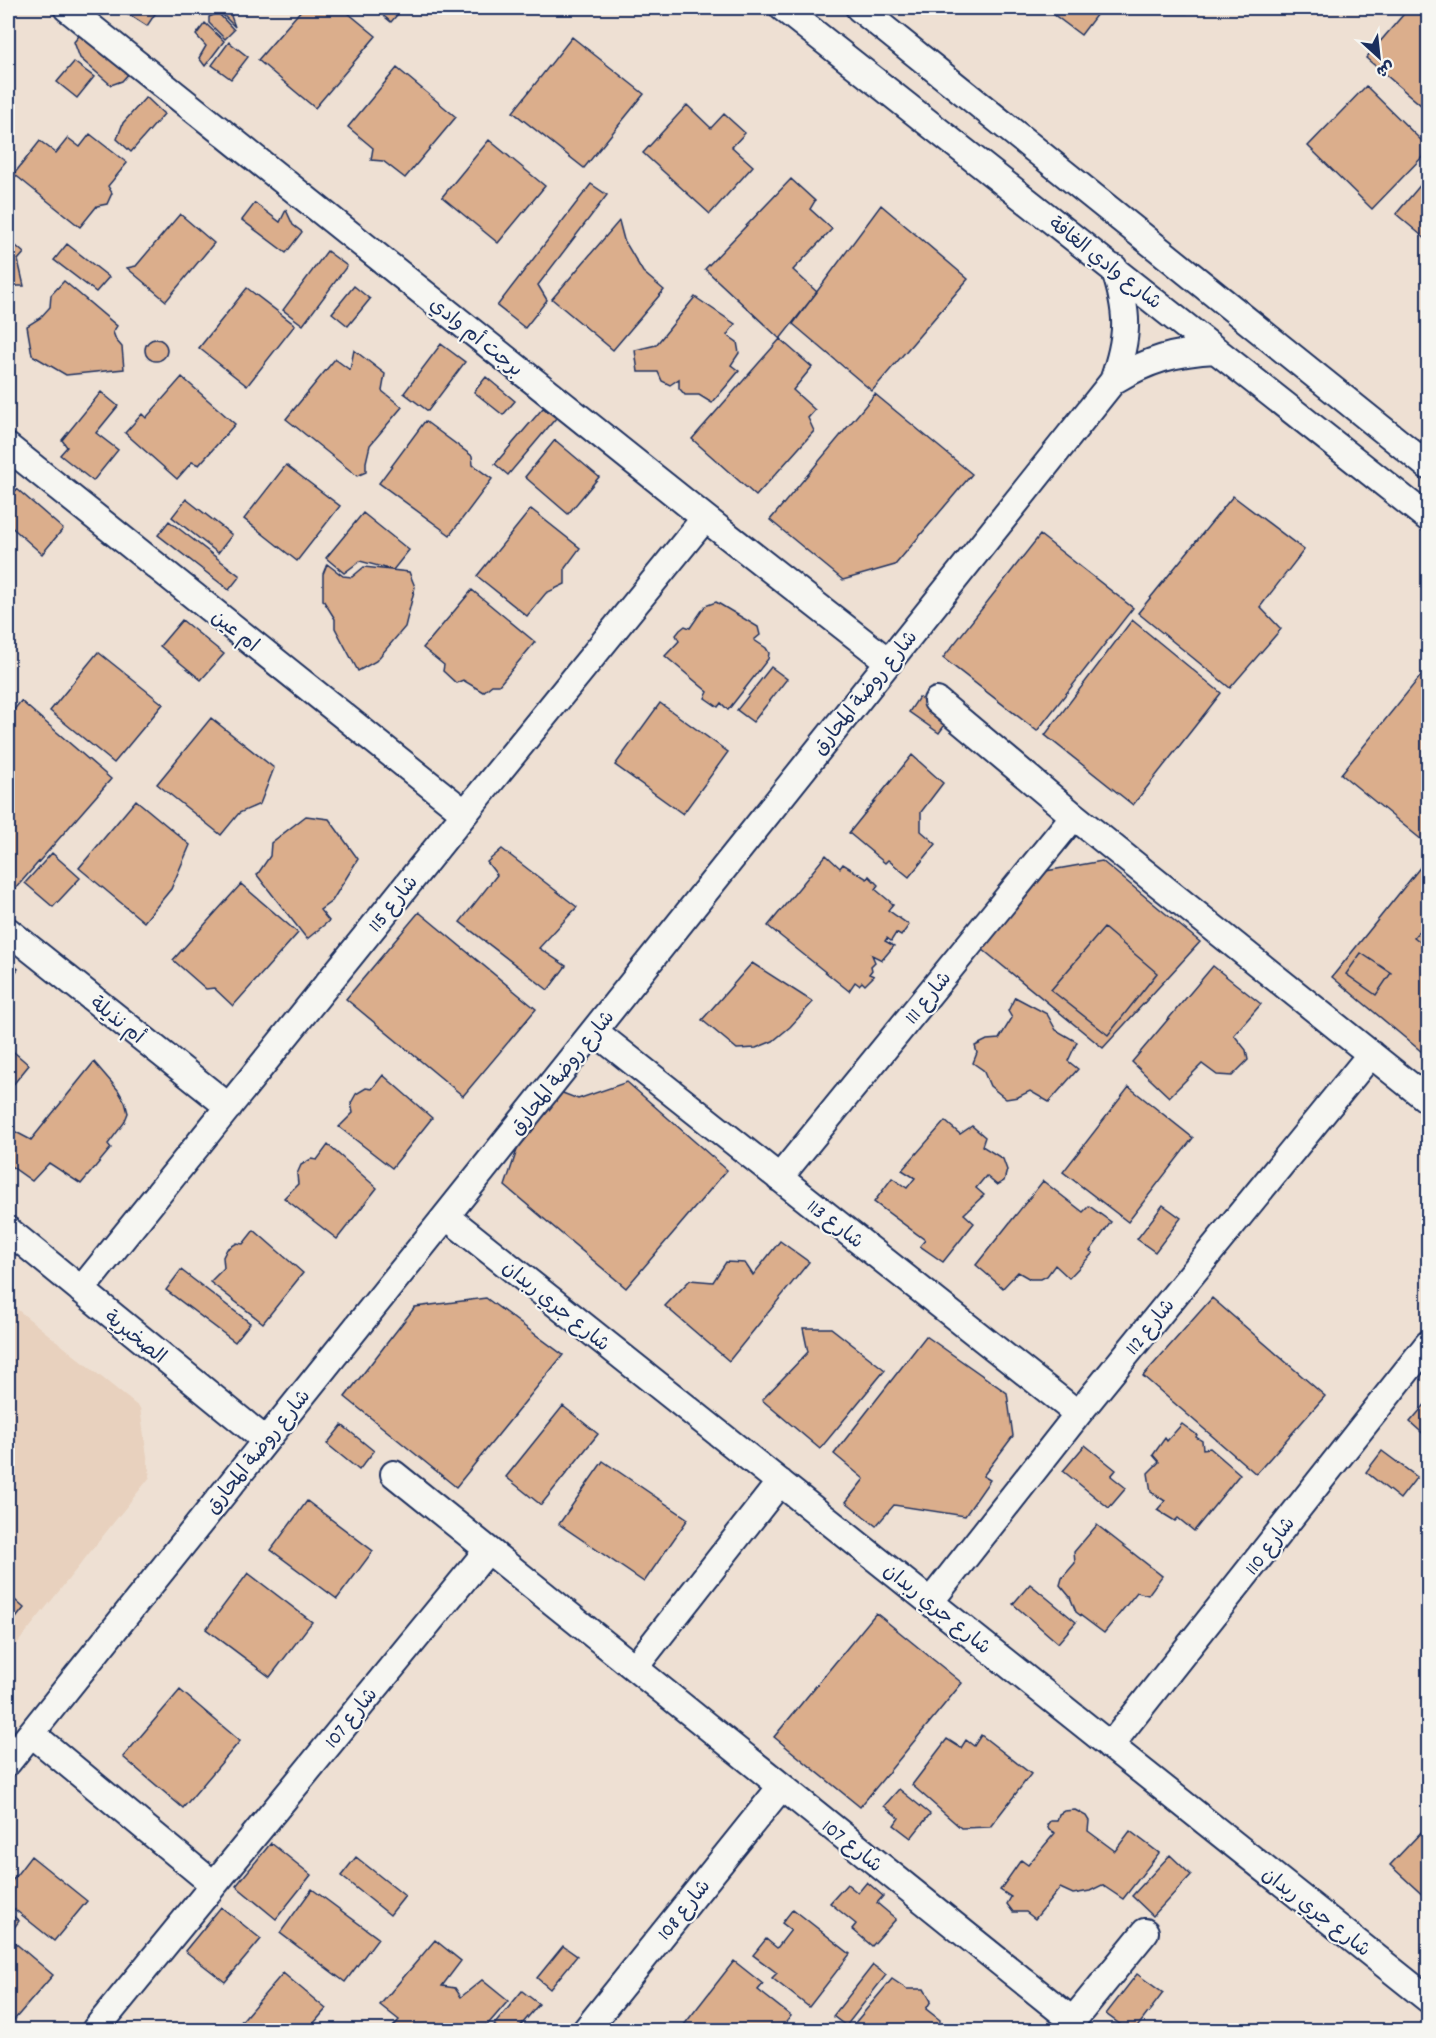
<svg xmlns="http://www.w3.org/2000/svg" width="1436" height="2038" viewBox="0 0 1436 2038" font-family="Dekko,'Playpen Sans Arabic',sans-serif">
	<rect width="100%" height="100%" fill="#eee0d3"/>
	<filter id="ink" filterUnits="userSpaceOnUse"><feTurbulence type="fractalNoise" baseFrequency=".0167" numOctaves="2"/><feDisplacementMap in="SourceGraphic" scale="12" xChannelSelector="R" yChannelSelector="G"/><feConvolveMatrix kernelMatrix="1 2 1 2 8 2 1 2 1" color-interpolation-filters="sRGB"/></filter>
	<g filter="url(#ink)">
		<path fill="#e8d1be" d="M8,1302L140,1408L150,1477L8,1655Z"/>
		<path fill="#dbae8c" stroke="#1b2f5e" stroke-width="1.5" d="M119,8H159L147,26Z
			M210,8H238L231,16L235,27L219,11Z
			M303,8H342L376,36L315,108L258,60Z
			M374,8H403L391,22Z
			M1045,8H1089L1097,14L1081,35Z
			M1134,8H1191L1187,13H1140Z
			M1409,8H1428V111L1366,58Z
			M218,13L234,30L225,39L209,23V17Z
			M205,23L224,41L205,66L199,58L206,46L196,35Z
			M83,31L131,71L122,81L111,85L80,58L74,42Z
			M572,37L644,94L584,168L513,112Z
			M229,42L248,57L231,79L212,65Z
			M74,62L94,77L77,98L57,82Z
			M397,68L456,117L405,178L383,161L371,160L373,148L348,127Z
			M1366,86L1428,147V151L1372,209L1308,146Z
			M146,97L164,114L131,152L117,139L123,123Z
			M687,105L711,128L724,114L745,133L732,147L753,166L710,214L643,153Z
			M90,134L127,163L108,186L112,193L107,204L97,206L80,227L14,174L40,141L56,153L68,138L80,147Z
			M489,140L545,186L498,243L442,197Z
			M1428,176V241L1396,214Z
			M791,179L815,201L810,209L832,229L793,270L817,292L780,339L705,269Z
			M591,184L607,195L538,285L547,300L525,328L497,306Z
			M255,203L280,222L286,210L293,225L302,232L286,253L242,220Z
			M881,205L968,279L872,391L793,324Z
			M180,214L214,243L166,301L127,268L136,266Z
			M619,221L624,240L643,272L664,290L613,350L552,299Z
			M8,239L24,253L18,260L24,286H15V299H8Z
			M67,244L109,277L96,292L54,260Z
			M327,251L347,266L303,325L283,310Z
			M64,281L117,326L113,332L116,340L122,347L124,369L66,375L32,355L27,326L40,318L50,307L51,295Z
			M354,286L370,299L348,326L332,313Z
			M247,288L295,325L247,386L199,348Z
			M695,297L735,324L727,335L737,342L739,353L731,365L739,371L712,403L699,395H685L679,388V379L670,385L662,381L658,372H638L635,350L656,345Z
			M780,339L812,367L793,390L815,410L808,418L814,431L756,496L692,439Z
			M145 350a11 11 0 1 1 22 0a11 11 0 1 1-22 0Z
			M441,344L465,362L428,411L404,393Z
			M354,350L385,374L382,391L402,407L370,445L366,462V472L357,476L286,419L335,359L350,370Z
			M182,377L235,424L199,465L192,462L177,479L125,433L142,414L146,418Z
			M486,377L515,401L503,415L474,392Z
			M101,392L118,406L96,433L118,450L93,481L60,455L67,447L62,440Z
			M875,394L972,474L895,565L843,580L770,520Z
			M543,408L556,418L508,475L495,464Z
			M425,421L472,456L473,465L492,479L450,535L379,483Z
			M555,440L599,477L568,514L525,477Z
			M286,465L340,506L297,561L244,519Z
			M17,489L63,529L42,554L8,524V500Z
			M1233,496L1304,550L1260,607L1281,629L1230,688L1138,613Z
			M186,499L232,535L218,553L172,517Z
			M531,509L580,548L565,568V584L546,593L527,616L477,576Z
			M363,513L409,550L393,570L360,561L344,573L326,558Z
			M169,521L240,576L229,590L158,535Z
			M1040,535L1133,608L1037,731L943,658Z
			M327,564L343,576L352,577L364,567L409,572L415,587L405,627L376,661L358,671L335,628V619L323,600V574Z
			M472,590L535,642L499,685H492L483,692L463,680L456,683L443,671L444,665L423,648Z
			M716,602L758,627L760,635L754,640L766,648L769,653L768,659L728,710L721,703L718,707L705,698L708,692L665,656L679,641L676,635L680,630L685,626L690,628L705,606Z
			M182,620L224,654L201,680L160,646Z
			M1132,620L1221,693L1133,805L1045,735Z
			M98,652L163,704L114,763L50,711Z
			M771,667L787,679L753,722L737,710Z
			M1428,667V845L1341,774Z
			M919,697L950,718L939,733L909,712Z
			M21,701L111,779L8,897V717Z
			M660,703L728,752L683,814L615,765Z
			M211,718L274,768L260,804L239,813L221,835L157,784Z
			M912,755L943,783L921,812V831L936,844L909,877L888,860L885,863L849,833Z
			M136,800L190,845L171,889L144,922L79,868Z
			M306,816L329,819L358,859L332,901L320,910L329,921L307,939L257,875L270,856L271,843Z
			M502,849L577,907L539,948L566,966L548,990L460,922L497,875L487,862Z
			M52,853L80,878L53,907L25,883Z
			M826,855L840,868L843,864L867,879L869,876L878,885L875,889L893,904L888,910L909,925L901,936L896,933L891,941L887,938L885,941L894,946L882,960L872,955L875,962L871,966L872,970L869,974L874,976L865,985L862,982L859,985L855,982L849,991L768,926Z
			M1426,860L1428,861V1057L1332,977Z
			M1102,861L1200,942L1103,1048L982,949L1046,871Z
			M241,884L298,933L233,1006L214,988L206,989L173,960Z
			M419,912L536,1009L463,1096L346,999Z
			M1428,921V948L1414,937Z
			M1104,928L1157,973L1108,1035L1051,990Z
			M1361,953L1391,973L1376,995L1346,974Z
			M8,961L18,969L8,982Z
			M752,963L813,1002L790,1027L773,1041L756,1048L737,1049L702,1020Z
			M1213,966L1261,1004L1234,1035L1246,1050L1248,1060L1232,1076L1217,1075L1202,1064L1169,1097L1132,1062Z
			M1015,997L1047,1014L1056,1030L1077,1042L1068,1061L1078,1069L1049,1102L1030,1091L1018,1097L1006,1099L990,1086L983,1070L973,1063L977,1053L975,1046L987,1040L999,1039L1012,1018L1008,1011Z
			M8,1047L29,1065L8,1091Z
			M94,1062L118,1090L125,1102L128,1113L124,1123L108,1144L111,1148L81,1184L49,1163L32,1181L8,1164V1142L14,1131L31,1140Z
			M383,1075L432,1118L392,1168L339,1127L353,1113L351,1103L356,1094L366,1088L372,1089Z
			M627,1082L727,1170L626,1288L505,1186L522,1135L560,1092L578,1099Z
			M1129,1087L1193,1138L1128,1222L1063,1172Z
			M945,1121L960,1134L972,1126L985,1137L982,1146L1003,1159L1007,1170L1004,1181L997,1185L986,1176L976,1188L984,1195L964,1214L974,1223L943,1262L920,1246L925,1240L874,1202L892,1178L907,1188L915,1178L902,1170Z
			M328,1145L377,1188L337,1239L284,1198L298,1184L297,1174L301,1165L311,1159L317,1160Z
			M1043,1181L1083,1212L1089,1206L1111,1222L1090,1251L1093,1253L1069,1278L1055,1265L1047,1276L1041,1279H1030L1018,1272L1003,1288L976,1265Z
			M1163,1205L1181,1218L1155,1252L1137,1239Z
			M254,1230L303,1273L263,1323L210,1282L224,1268L223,1257L227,1249L237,1243L243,1244Z
			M780,1241L809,1262L729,1361L665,1306L690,1280L713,1282L726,1262L745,1263L753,1275Z
			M181,1270L250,1323L235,1342L166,1290Z
			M486,1298L563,1355L456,1487L345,1397L415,1307Z
			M1212,1298L1325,1396L1256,1474L1143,1376Z
			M803,1328H831L885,1370L820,1449L762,1400L808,1352Z
			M926,1336L1007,1393L1013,1436L983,1476L990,1480L965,1516L894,1505L876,1526L846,1502L864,1479L834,1454Z
			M1428,1401V1438L1410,1422Z
			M563,1406L598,1434L541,1505L506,1477Z
			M1182,1424L1197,1435L1196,1437L1202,1441L1203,1449L1210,1448L1240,1474L1194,1531L1178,1518L1175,1521L1157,1510L1165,1501L1151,1492L1148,1473L1159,1462L1153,1455L1165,1438L1167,1441Z
			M342,1425L374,1451L359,1470L327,1444Z
			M1085,1445L1116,1470L1111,1476L1126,1488L1109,1508L1063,1471Z
			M1382,1451L1417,1477L1400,1499L1366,1472Z
			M603,1461L688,1519L644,1582L559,1524Z
			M307,1501L373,1551L337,1599L271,1550Z
			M1097,1525L1162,1576L1148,1595L1137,1592L1104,1633L1076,1612L1070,1597L1060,1585L1062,1578L1075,1563L1074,1552Z
			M248,1573L312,1622L270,1677L206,1629Z
			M1030,1584L1076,1622L1058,1643L1013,1604Z
			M8,1594L24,1608L8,1628Z
			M876,1613L962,1683L860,1807L774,1737Z
			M180,1690L240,1741L183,1808L123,1757Z
			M981,1735L1031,1774L990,1827L961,1828L912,1785L947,1739L961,1748L966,1740L974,1746Z
			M899,1789L930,1814L911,1838L894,1825L899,1818L884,1806Z
			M1075,1810L1086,1816L1089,1821L1088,1831L1115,1851L1130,1831L1159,1853L1123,1899L1102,1885L1090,1891L1073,1894L1060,1888L1035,1919L1026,1912H1013L1007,1904L1011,1897L1000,1890L1021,1860L1028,1865L1055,1833L1049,1830L1047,1825L1050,1821H1057L1059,1814L1064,1811Z
			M1428,1825V1900L1390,1865Z
			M271,1843L311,1875L276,1919L236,1886Z
			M1170,1855L1191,1875L1153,1916L1132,1896Z
			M31,1856L87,1901L54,1941L8,1904V1886Z
			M356,1857L405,1896L390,1915L341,1876Z
			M867,1882L883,1896L877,1903L896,1919L872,1946L852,1929L856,1924L830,1903L847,1884L858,1893Z
			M312,1889L378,1938L345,1982L280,1933Z
			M221,1907L261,1939L225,1982L185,1951Z
			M793,1909L850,1954L809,2007L772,1978L777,1973L753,1955L766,1939L777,1948L791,1930L782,1923Z
			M8,1912L19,1921L8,1936Z
			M435,1940L461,1961L442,1986L455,1988L461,1997L482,1980L508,2001L483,2030H397L393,2027L399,2020L380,2005Z
			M14,1942L53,1975L8,2027V1949Z
			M563,1946L577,1956L550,1989L537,1978Z
			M734,1961L763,1984L758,1990L791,2016L780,2030H680Z
			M873,1965L886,1975L846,2026L833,2016Z
			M283,1973L326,2009L308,2030H234Z
			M1137,1974L1163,1993L1135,2030H1128L1106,2014Z
			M892,1979L907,1989H924L931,2001L926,2009L940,2020L939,2030H849Z
			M522,1991L539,2004L517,2030H501L494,2025Z"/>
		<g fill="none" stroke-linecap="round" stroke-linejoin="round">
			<g stroke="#1b2f5e" stroke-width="30">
				<path id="minor" d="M67,8L705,518L889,662
					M783,8L1428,518
					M859,8L1428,466
					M1113,381C1148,360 1175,352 1216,350
					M8,447L465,813
					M937,701L1074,816L1428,1100
					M8,931L229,1107
					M594,1031L1078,1414
					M779,1178L1074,816
					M446,1216L1428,1999
					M8,1230L265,1440
					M81,1290L465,813L705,518
					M394,1474L1073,2021
					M930,1602L1078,1414L1371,1054
					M635,1667L780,1482
					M31,1733L213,1884
					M1110,1746L1428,1344
					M8,1762L446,1216L1113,381C1129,336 1129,313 1114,268
					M95,2030L487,1551
					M586,2030L781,1787
					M1065,2030L1145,1932"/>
			</g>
			<use href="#minor" stroke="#f6f6f2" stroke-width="26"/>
		</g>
	</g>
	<g text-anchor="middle" stroke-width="4.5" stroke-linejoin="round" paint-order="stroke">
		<g font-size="20" fill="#1b2f5e" stroke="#f6f6f2">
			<text transform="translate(1106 262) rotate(38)" y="7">شارع وادي الغافة</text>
			<text transform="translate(477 336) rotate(39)" y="7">برجت أم وادي</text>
			<text transform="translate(236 630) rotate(39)" y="7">ام عين</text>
			<text transform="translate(864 692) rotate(-51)" y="7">شارع روضة المحارق</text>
			<text transform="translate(392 903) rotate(-51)" y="7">شارع 115</text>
			<text transform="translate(927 997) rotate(-51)" y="7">شارع 111</text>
			<text transform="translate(118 1019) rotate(39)" y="7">أم نذيلة</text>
			<text transform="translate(561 1072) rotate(-51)" y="7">شارع روضة المحارق</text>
			<text transform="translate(836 1223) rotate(38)" y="7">شارع 113</text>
			<text transform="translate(557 1305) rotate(39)" y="7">شارع جري ربدان</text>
			<text transform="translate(1149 1326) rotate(-51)" y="7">شارع 112</text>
			<text transform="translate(136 1336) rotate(39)" y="7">الصخبرية</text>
			<text transform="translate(257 1451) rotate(-51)" y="7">شارع روضة المحارق</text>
			<text transform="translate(1269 1545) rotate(-52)" y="7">شارع 110</text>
			<text transform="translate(938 1608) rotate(39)" y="7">شارع جري ربدان</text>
			<text transform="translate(350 1717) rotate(-51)" y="7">شارع 107</text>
			<text transform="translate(853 1845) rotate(39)" y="7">شارع 107</text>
			<text transform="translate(683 1909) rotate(-51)" y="7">شارع 108</text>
			<text transform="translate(1317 1911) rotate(38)" y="7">شارع جري ربدان</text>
		</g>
	</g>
	<rect width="1436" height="2038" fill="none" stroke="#f6f6f2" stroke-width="30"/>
	<rect x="15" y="15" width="1406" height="2008" fill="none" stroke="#1b2f5e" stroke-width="2" filter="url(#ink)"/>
	<g transform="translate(1379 57) rotate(153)" stroke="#f6f6f2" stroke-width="4.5" paint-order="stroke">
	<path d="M0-4.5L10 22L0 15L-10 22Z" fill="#1b2f5e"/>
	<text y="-9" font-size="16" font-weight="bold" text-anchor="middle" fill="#1b2f5e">ش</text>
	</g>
</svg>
